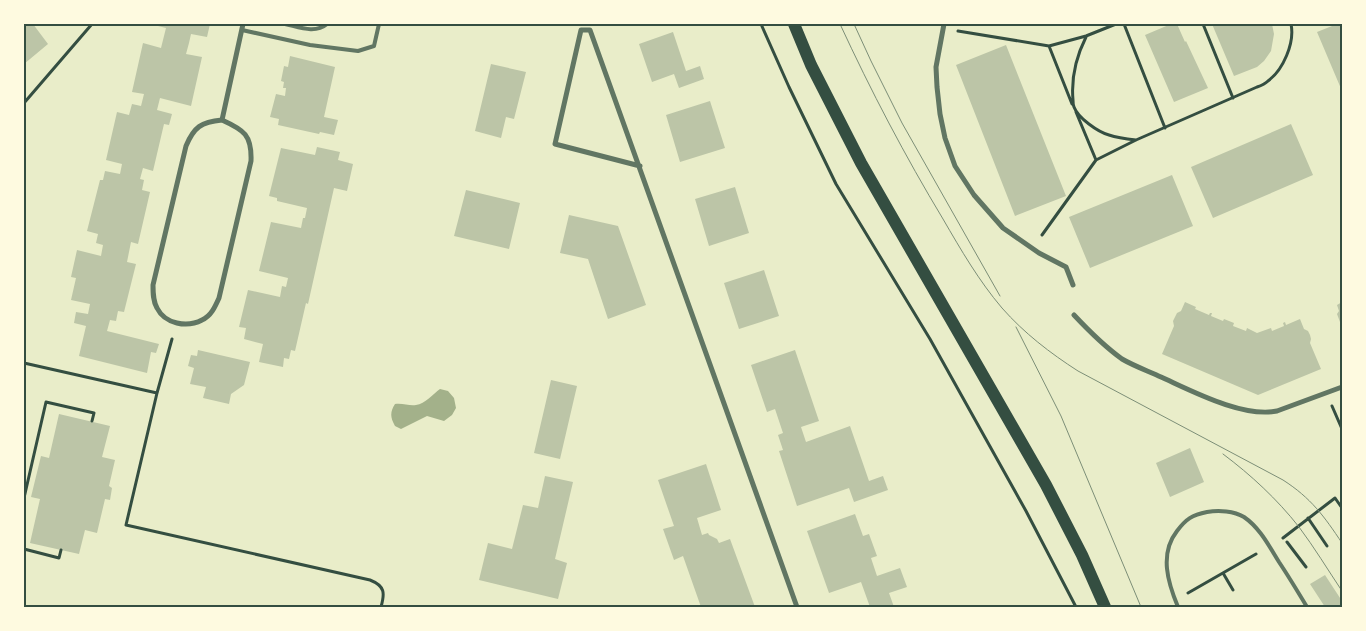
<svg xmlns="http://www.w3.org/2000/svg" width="1366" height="631" viewBox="0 0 1366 631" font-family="Helvetica,sans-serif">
	<rect width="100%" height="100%" fill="#e9edc9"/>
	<path fill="#a3b18a" d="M440,389L448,391L454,398L456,408L452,415L444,421L427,416L401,429L395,426C390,417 390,412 395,404C403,403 409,406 416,405C425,404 433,394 440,389Z"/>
	<path fill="#bcc5a7" d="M24,24H33L48,44L24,64Z
		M158,24H210L207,37L191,34L189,43L186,54L202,57L191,106L160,98L157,110L172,114L169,125L164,124L153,171L143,168L140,179L144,180L142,190L150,192L138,244L131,242L127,262L136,264L124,312L118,311L116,321L110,320L107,331L159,344L156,353L151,352L147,373L79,356L86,326L74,323L76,312L88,314L90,304L71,300L76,278L71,277L77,250L101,256L103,245L96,243L98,234L87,231L100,180H103L105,171L120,174L122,164L106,160L117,112L129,115L132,104L141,106L144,94L132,92L143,43L161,48L166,28L158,26Z
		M1171,24H1177L1185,42L1186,41L1208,88L1174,102L1145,35Z
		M1212,24H1272L1274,34L1271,51L1264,61L1257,67L1234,76Z
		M1337,24H1342V91L1317,32Z
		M673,32L686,71L700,66L704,79L679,88L674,74L652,82L639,44Z
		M1006,45L1066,196L1015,216L956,65Z
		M290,56L335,67L324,117L338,120L334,135L320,132L319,134L278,125L279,119L270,117L276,94L285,96L286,88H283L284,82L281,81L284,66L288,67Z
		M491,64L526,72L514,119L506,117L501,138L475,131Z
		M710,101L725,148L680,162L666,115Z
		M1291,124L1313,175L1213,218L1191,167Z
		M317,147L340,152L338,160L353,164L347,191L334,188L308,304L306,303L295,351L291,350L289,359L284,358L283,367L259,362L263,344L244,339L246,328L239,327L248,290L280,297L282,286L286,287L288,278L259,271L271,222L301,228L303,218H305L307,208L277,201V198L269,196L281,148L315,155Z
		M1172,175L1193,226L1090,268L1069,217Z
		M735,187L749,233L709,246L695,199Z
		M466,190L520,203L509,249L454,236Z
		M569,215L618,226L646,305L608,319L588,259L560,253Z
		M764,270L779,316L739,329L724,283Z
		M1185,302L1196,307L1195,309L1209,315L1210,313H1212L1211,316L1223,321L1224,319L1234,323L1233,326L1246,331L1247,328L1257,333L1271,328L1272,331L1284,326L1283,323L1285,322L1286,325L1300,319L1304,329L1308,331L1310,335L1311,339L1310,343L1321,369L1258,395L1162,354L1174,326L1173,321L1177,313L1181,311Z
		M1342,302V323L1340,322L1337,314L1339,311L1337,305Z
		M198,350L250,362L244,385L231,394L229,404L203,398L206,387L190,384L194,368L188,366L191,355L197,356Z
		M795,350L819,421L801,427L806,442L850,426L869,481L883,476L888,490L854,502L849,488L797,506L779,451L783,450L778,435L783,433L775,409L767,412L751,365Z
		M551,380L577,386L560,459L534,453Z
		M59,414L110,426L102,457L115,460L109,486L112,488L110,500L105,499L97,533L85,530L79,554L30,543L40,499L31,497L41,456L49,458Z
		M1190,448L1204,482L1170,497L1156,463Z
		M706,464L721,510L697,518L702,535L708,533L709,535L717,539L719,543L730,539L755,607H701L683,556L674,560L663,529L674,526L658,480Z
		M545,476L573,482L555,559L567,563L558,599L479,580L488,543L512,549L523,505L538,508Z
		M855,514L863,536L869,534L877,556L871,558L877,576L900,568L907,587L889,593L894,607H870L861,582L829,593L807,531Z
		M1325,575L1342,601V607H1325L1310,584Z"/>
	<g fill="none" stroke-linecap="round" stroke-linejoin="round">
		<path stroke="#344e41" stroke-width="3" d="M761,24L789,87L836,184L930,339L1026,511L1076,607
			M1124,24L1165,128
			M1203,24L1233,98
			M958,31L1049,46L1086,36L1116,24
			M1086,37C1076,57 1071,78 1073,100C1073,102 1073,105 1074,107C1078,118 1098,132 1109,135C1118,138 1127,139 1136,140
			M1049,46L1072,104
			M24,103L92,24
			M1076,112L1096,160
			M1042,235L1096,160L1136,140L1257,87C1260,86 1265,84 1268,81C1283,70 1295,43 1291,24
			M172,339L157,393L126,525L370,580C385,586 385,593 381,607
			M24,363L157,393
			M1332,406L1342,429
			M24,498L46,402L94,413L92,421
			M1308,518L1327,546
			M1283,538L1335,498L1342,508
			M1287,542L1306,567
			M24,549L59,558L61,550
			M1223,573L1233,590
			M1188,593L1256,554"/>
		<path stroke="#617663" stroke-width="4" d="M285,24C299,27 315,34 327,24
			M242,30L310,45L358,51L374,46L379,24
			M1178,607C1168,583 1159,554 1177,531C1186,519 1192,515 1207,512C1219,510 1234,511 1244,517C1260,528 1269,546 1279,562C1289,577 1298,592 1307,607"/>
		<path stroke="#617663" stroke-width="5" d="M944,24L936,67L937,87L940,114L945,138L955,166L974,195L1003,228L1039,253L1066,267L1073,285
			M222,120C244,130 252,135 251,161L219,298C215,307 211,316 202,320C187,328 165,324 157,308C153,301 153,293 153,285L186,146C194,127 201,122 222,120Z
			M222,120L243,24
			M640,166L555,144L581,30H590L797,607
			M1074,315C1089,331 1104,346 1122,359C1134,366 1148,371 1161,377C1192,391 1243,418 1277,411L1342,387"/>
		<path stroke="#344e41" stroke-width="12" d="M794,24L811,65L861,163L1046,485L1082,555L1105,607"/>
		<path stroke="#7c8e77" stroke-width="1" d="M840,24C871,91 905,156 943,219C961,250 979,281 1002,308C1024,333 1050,353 1078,371L1283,480C1311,498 1324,516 1342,543
			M854,24L871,61L902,123L1000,296
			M1016,327L1061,416L1141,607
			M1223,454C1251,475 1277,499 1299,527C1314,547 1328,570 1342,591"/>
	</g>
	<rect width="1366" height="631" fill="none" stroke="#fefae0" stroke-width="50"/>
	<rect x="25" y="25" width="1316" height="581" fill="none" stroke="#344e41" stroke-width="2"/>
</svg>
